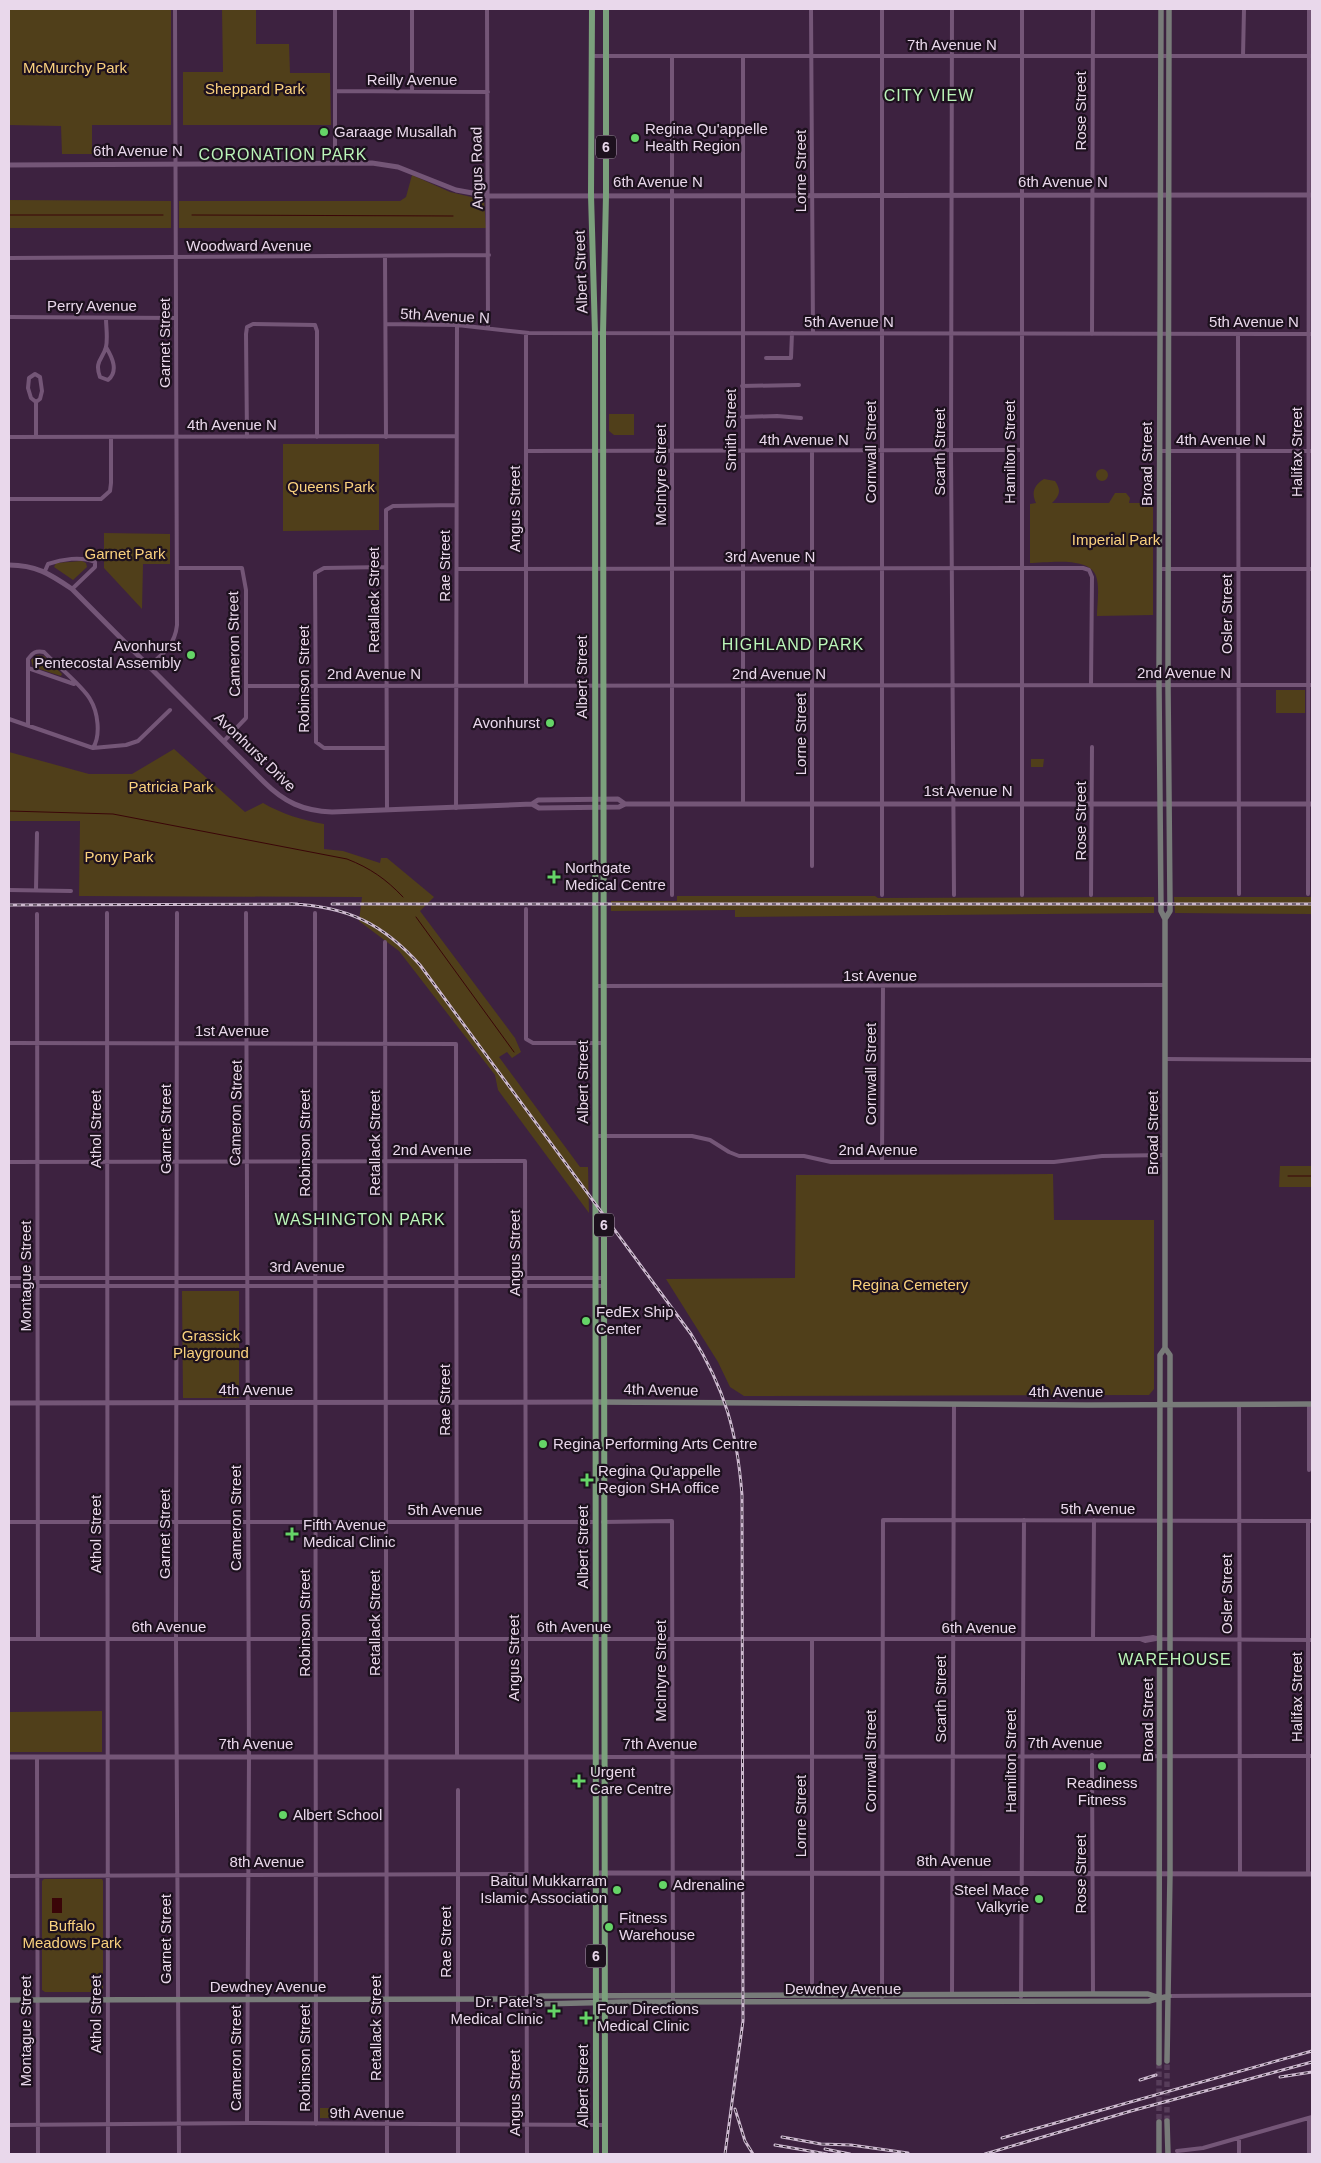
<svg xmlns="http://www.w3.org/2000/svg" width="1321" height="2163" viewBox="0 0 1321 2163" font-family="Helvetica,sans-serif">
	<rect width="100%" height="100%" fill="#3d2240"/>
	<path fill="#503f1a" d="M9,9H171V125H92V154H62L61,126L9,125Z
		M222,9H256V44H289L290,73H330L331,125H183V72H223Z
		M412,175L450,192L484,200L486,228H179V201H400L406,197Z
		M9,200L171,201V228H9Z
		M609,414H634V435H614L609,431Z
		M283,444H379V530L283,531Z
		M1096 475a6 6 0 1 1 12 0a6 6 0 1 1-12 0Z
		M1044,479L1055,481C1062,491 1059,496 1052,503H1109L1115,493H1126L1130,498L1129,503H1153V615L1097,616C1097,604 1100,587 1096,576C1089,556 1047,563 1030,563V504L1036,503C1031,493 1034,485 1044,479Z
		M104,533L170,534V564H143L142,609L104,568Z
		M82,561L86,563L87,567L73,580L54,567L56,563Z
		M37,655L44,656L62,674L61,676L33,667L31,660Z
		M1276,690H1305V713H1276Z
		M174,749L245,812L263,803C282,814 302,820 324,824V849L343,851L380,863L381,858H387L434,897L420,911L515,1038L521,1052L512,1058L507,1052L499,1057L580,1167H588L589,1213L498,1090L495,1075L399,951L359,921L362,897L79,896L80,821H9V752L89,774H132Z
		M1031,759H1044L1043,767H1031Z
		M677,896H875L878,898L1154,897V913L735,917V910L611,911V901H677Z
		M1174,897H1312V914L1175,913Z
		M1280,1166H1312V1187H1279Z
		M1053,1174L1054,1220H1154V1389L1149,1395L744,1396L730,1387L718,1362L666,1279L795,1278L796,1175Z
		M182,1291H239V1398H183Z
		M102,1711V1752H9V1712Z
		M44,1879H102L103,1881V1989L101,1992H45L42,1990V1881Z
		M320,2108H348V2118H320Z"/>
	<path fill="#3a0508" d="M52,1898H62V1913H52Z"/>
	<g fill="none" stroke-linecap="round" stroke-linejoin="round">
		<path stroke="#3a0508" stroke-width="1" d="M9,215H163
			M192,215L453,216
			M9,811L113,814L347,859C370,868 386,879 403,897
			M416,917L514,1052
			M1288,1176H1312"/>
		<path stroke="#573d5a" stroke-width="5.5" stroke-dasharray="5.5 3" stroke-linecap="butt" d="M1159,2063V2122
			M1167,2121V2061"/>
		<path stroke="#745677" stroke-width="4" d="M412,9V91
			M487,9L488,328
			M811,9L813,333
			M882,9V895
			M952,9L951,451L954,895
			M1022,9V895
			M592,56H1312
			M672,56V895
			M1243,56L1244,9
			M743,57V804
			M335,91L488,92
			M335,163V9
			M385,257L386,437
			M9,258L489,255
			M9,317L176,318
			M106,318C106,327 108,338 106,347C103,359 94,361 100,377L108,380C119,371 112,357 106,347
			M386,324L457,325L529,333L1312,334
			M526,333V685
			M1092,334L1093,9
			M1238,334L1239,894
			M766,358H791L792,333
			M742,386L799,385
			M742,417L777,416L801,418
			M9,437L456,436
			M36,437V402L40,399L42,391L40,377L35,374L29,378L28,388L31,398L36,402
			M247,437L246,334L247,327L253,324L315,325L317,331V437
			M526,451L1021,450
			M1160,451H1312
			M9,499H101L110,491L111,483V437
			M386,567L324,568L315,573L316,742L324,748H386
			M177,568H242L246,590V718L224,741
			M457,569L1083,568L1089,570L1092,577L1091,685
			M1159,569H1312
			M45,571L48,564C62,559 81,556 95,562V567L72,589
			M149,666C163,654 175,645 177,625L175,9
			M28,668L74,684
			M247,686L1312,685
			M9,719L93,748L126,745L138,741L170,710
			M28,725V659C32,653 36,650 44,652C56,665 82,685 90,699C98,712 101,735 93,748
			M456,808L457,325
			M387,810L386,510L393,506L456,505
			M812,866V451
			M9,890L71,891
			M36,890L37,833
			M1308,894L1309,9
			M1091,895L1092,747
			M526,909V1039L533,1043H604
			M107,913L108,2154
			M177,913L176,1639L179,2154
			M246,913L249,1757L247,2123
			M315,913L316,2124
			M37,914L38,1639
			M385,942L387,2154
			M595,986L1165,985
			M9,1043L456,1044L457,1757
			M1165,1059L1312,1060
			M595,1136H692L710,1140L729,1152L739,1156H804L831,1162H1054L1102,1156L1165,1155
			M882,1161L883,987
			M9,1162L525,1161L527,2154
			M9,1278H604
			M9,1286H604
			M1239,1404L1240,1874
			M1309,1470V1404
			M9,1522H596
			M603,1522L672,1521L673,2002
			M9,1639H1140L1145,1641L1156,1639
			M1093,1639L1094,1520
			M1140,1639L1153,1637L1161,1639L1312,1640
			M1092,1755L1093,1994
			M37,1757L38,2154
			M605,1757L1312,1756
			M1308,1874V1521
			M9,1876L526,1874
			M812,1994V1639
			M952,1994L954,1404
			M1169,1996L1312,1995
			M882,1997L883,1520L1312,1521
			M1021,1997L1024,1520
			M1309,2118V2154
			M9,2125L247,2123L605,2125
			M1239,2138V2154
			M1177,2151L1203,2148L1312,2117
			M458,2154V1790"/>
		<path stroke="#745677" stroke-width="5" d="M9,165L372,163L398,167L456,190L489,196L1312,195
			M9,565C36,565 50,574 72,589L264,782C284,802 303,811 332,812L532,804L538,800L618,799L625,804
			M532,804L539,808L619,807L625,804H1312
			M9,1403L596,1402
			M9,1757H605
			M596,1873L1312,1874"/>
		<path stroke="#787b79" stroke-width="5.5" d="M1161,9L1159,685L1161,911L1165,919
			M1165,1348L1170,1355V1874L1167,2061
			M596,1402L1087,1405L1312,1404
			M528,1999L541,2004L622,2002L1149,2001L1169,1996
			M9,2000L526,1999L541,1996L1093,1994H1148L1160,1998
			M1159,2063L1160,1355L1165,1348V919L1170,911V904L1168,685L1169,9
			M1167,2121L1168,2154
			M1159,2154V2122"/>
		<path stroke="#7ba07c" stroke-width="6" d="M592,9L591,195L595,333L596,2154
			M605,2154L603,333L606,195V9"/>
		<g stroke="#ccb9ce" stroke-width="3">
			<path id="rail" d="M291,904C347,906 383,924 420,965L691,1334C725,1389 737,1431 742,1495L743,2021L725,2154
				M332,904H1312
				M9,905L297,904
				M1280,2077L1312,2072
				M1140,2080L1156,2075
				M735,2109L745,2141L753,2154
				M782,2137L821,2144L851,2145L908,2153
				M1002,2138L1312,2051
				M775,2145L827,2154
				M825,2149L850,2154
				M985,2154L1131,2111L1312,2062"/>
		</g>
		<use href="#rail" stroke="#1d111e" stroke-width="1" stroke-dasharray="4" stroke-linecap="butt"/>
	</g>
	<g fill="#65d467" stroke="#1d111e" stroke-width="2">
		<circle cx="324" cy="132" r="5"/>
		<circle cx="635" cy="138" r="5"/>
		<circle cx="191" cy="655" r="5"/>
		<circle cx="550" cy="723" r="5"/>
		<path d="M551.5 869.5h5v5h5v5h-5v5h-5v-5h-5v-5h5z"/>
		<circle cx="586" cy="1321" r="5"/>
		<circle cx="543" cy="1444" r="5"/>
		<path d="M584.5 1472.5h5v5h5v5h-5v5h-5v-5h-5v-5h5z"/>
		<path d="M289.5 1526.5h5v5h5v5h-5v5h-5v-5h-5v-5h5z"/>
		<circle cx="1102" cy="1766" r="5"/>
		<path d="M576.5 1773.5h5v5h5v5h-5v5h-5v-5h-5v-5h5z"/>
		<circle cx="283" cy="1815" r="5"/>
		<circle cx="663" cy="1885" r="5"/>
		<circle cx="617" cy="1890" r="5"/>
		<circle cx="1039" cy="1899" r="5"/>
		<circle cx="609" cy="1927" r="5"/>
		<path d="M551.5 2003.5h5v5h5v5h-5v5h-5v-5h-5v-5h5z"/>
		<path d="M583.5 2010.5h5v5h5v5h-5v5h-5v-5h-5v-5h5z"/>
	</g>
	<g text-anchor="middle" stroke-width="4.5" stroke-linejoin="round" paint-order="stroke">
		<g fill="#1d111e" stroke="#ac9cae" stroke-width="1">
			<rect x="596" y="135.5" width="20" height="23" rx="4"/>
			<rect x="594" y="1213.5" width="20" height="23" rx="4"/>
			<rect x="586" y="1944.5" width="20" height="23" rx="4"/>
		</g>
		<g font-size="14" font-weight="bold" fill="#e9d8eb">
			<text x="606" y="152">6</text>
			<text x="604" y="1230">6</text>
			<text x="596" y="1961">6</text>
		</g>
		<g font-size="15" fill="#e9d8eb" stroke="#1d111e">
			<text x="952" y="50">7th Avenue N</text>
			<text x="412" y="85">Reilly Avenue</text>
			<text transform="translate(1081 111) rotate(-90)" y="5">Rose Street</text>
			<text x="138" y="156">6th Avenue N</text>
			<text transform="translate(477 168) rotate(-91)" y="5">Angus Road</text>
			<text transform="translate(801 171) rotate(-90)" y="5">Lorne Street</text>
			<text x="658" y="187">6th Avenue N</text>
			<text x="1063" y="187">6th Avenue N</text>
			<text x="249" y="251">Woodward Avenue</text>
			<text transform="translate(581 272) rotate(-92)" y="5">Albert Street</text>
			<text x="92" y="311">Perry Avenue</text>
			<text transform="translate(445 316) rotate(3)" y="5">5th Avenue N</text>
			<text x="849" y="327">5th Avenue N</text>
			<text x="1254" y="327">5th Avenue N</text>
			<text transform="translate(165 343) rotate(-90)" y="5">Garnet Street</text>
			<text x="232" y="430">4th Avenue N</text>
			<text transform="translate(731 430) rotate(-90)" y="5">Smith Street</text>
			<text x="804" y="445">4th Avenue N</text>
			<text x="1221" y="445">4th Avenue N</text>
			<text transform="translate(871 452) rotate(-90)" y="5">Cornwall Street</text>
			<text transform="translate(940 452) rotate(-90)" y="5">Scarth Street</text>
			<text transform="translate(1010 452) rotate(-90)" y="5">Hamilton Street</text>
			<text transform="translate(1297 452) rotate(-90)" y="5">Halifax Street</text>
			<text transform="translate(1147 464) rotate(-90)" y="5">Broad Street</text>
			<text transform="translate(661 475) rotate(-90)" y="5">McIntyre Street</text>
			<text transform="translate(515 509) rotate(-90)" y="5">Angus Street</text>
			<text x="770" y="562">3rd Avenue N</text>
			<text transform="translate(445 566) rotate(-90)" y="5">Rae Street</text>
			<text transform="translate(374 600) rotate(-90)" y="5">Retallack Street</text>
			<text transform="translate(1227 614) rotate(-90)" y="5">Osler Street</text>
			<text transform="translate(234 644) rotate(-91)" y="5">Cameron Street</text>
			<text x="1184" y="678">2nd Avenue N</text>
			<text x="374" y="679">2nd Avenue N</text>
			<text x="779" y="679">2nd Avenue N</text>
			<text transform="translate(582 677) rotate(-90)" y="5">Albert Street</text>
			<text transform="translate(304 679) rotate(-90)" y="5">Robinson Street</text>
			<text transform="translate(801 734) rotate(-90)" y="5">Lorne Street</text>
			<text transform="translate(255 752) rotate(44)" y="5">Avonhurst Drive</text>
			<text x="968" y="796">1st Avenue N</text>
			<text transform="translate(1081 821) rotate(-90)" y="5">Rose Street</text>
			<text x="880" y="981">1st Avenue</text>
			<text x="232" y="1036">1st Avenue</text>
			<text transform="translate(871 1074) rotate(-90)" y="5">Cornwall Street</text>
			<text transform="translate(583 1082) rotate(-90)" y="5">Albert Street</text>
			<text transform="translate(236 1113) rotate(-89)" y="5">Cameron Street</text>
			<text transform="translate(96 1129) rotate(-90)" y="5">Athol Street</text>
			<text transform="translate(166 1129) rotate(-90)" y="5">Garnet Street</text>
			<text transform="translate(1153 1133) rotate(-90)" y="5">Broad Street</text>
			<text transform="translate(305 1143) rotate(-90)" y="5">Robinson Street</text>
			<text transform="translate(375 1143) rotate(-90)" y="5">Retallack Street</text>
			<text x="432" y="1155">2nd Avenue</text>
			<text x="878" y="1155">2nd Avenue</text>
			<text transform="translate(515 1253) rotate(-90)" y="5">Angus Street</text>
			<text x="307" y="1272">3rd Avenue</text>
			<text transform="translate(26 1276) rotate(-90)" y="5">Montague Street</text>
			<text x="256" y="1395">4th Avenue</text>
			<text transform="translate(661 1390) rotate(1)" y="5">4th Avenue</text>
			<text x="1066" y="1397">4th Avenue</text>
			<text transform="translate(445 1400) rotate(-90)" y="5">Rae Street</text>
			<text x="1098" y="1514">5th Avenue</text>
			<text x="445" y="1515">5th Avenue</text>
			<text transform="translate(236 1518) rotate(-90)" y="5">Cameron Street</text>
			<text transform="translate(96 1534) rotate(-90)" y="5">Athol Street</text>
			<text transform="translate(165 1534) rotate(-90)" y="5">Garnet Street</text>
			<text transform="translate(583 1547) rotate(-90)" y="5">Albert Street</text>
			<text transform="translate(1227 1594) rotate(-90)" y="5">Osler Street</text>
			<text transform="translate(305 1623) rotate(-90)" y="5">Robinson Street</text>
			<text transform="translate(375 1623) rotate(-90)" y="5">Retallack Street</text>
			<text x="169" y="1632">6th Avenue</text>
			<text x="574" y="1632">6th Avenue</text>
			<text x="979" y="1633">6th Avenue</text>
			<text transform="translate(514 1658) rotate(-90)" y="5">Angus Street</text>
			<text transform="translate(661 1671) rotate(-90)" y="5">McIntyre Street</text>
			<text transform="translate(1297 1697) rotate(-90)" y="5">Halifax Street</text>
			<text transform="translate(941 1699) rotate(-90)" y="5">Scarth Street</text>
			<text transform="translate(1148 1720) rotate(-90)" y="5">Broad Street</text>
			<text x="1065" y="1748">7th Avenue</text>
			<text x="256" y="1749">7th Avenue</text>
			<text x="660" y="1749">7th Avenue</text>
			<text transform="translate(871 1761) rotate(-90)" y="5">Cornwall Street</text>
			<text transform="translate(1011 1761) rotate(-90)" y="5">Hamilton Street</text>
			<text transform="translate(801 1816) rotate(-90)" y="5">Lorne Street</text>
			<text x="954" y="1866">8th Avenue</text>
			<text x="267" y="1867">8th Avenue</text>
			<text transform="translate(1081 1874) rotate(-90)" y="5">Rose Street</text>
			<text transform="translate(166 1939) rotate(-90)" y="5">Garnet Street</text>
			<text transform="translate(446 1942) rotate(-90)" y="5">Rae Street</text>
			<text x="268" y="1992">Dewdney Avenue</text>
			<text x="843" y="1994">Dewdney Avenue</text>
			<text transform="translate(96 2014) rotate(-90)" y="5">Athol Street</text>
			<text transform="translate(376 2028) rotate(-90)" y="5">Retallack Street</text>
			<text transform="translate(26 2031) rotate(-90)" y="5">Montague Street</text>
			<text transform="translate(236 2058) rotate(-90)" y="5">Cameron Street</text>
			<text transform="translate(305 2058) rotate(-90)" y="5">Robinson Street</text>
			<text transform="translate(583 2086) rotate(-90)" y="5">Albert Street</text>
			<text transform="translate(515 2093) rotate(-90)" y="5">Angus Street</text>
			<text x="367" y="2118">9th Avenue</text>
		</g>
		<g font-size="15" fill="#fad17e" stroke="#1d111e">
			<text x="75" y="73">McMurchy Park</text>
			<text x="255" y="94">Sheppard Park</text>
			<text x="331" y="492">Queens Park</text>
			<text x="1116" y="545">Imperial Park</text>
			<text x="125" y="559">Garnet Park</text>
			<text x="171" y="792">Patricia Park</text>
			<text x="119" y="862">Pony Park</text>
			<text x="910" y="1290">Regina Cemetery</text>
			<text x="211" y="1341">Grassick<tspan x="211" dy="17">Playground</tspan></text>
			<text x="72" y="1931">Buffalo<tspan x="72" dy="17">Meadows Park</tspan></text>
		</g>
		<g font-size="15" fill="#e9d8eb" stroke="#1d111e" text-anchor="start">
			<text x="645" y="134">Regina Qu'appelle<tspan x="645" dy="17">Health Region</tspan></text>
			<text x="334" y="137">Garaage Musallah</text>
			<text x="181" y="651" text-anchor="end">Avonhurst<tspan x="181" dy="17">Pentecostal Assembly</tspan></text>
			<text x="540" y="728" text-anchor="end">Avonhurst</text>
			<text x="565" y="873">Northgate<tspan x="565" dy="17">Medical Centre</tspan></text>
			<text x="596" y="1317">FedEx Ship<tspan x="596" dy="17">Center</tspan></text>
			<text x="553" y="1449">Regina Performing Arts Centre</text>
			<text x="598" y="1476">Regina Qu'appelle<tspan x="598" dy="17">Region SHA office</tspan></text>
			<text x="303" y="1530">Fifth Avenue<tspan x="303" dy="17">Medical Clinic</tspan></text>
			<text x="590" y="1777">Urgent<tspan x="590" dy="17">Care Centre</tspan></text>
			<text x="1102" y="1788" text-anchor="middle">Readiness<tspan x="1102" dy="17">Fitness</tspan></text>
			<text x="293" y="1820">Albert School</text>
			<text x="607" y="1886" text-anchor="end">Baitul Mukkarram<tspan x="607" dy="17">Islamic Association</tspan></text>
			<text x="673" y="1890">Adrenaline</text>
			<text x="1029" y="1895" text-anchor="end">Steel Mace<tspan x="1029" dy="17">Valkyrie</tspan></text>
			<text x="619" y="1923">Fitness<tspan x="619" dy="17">Warehouse</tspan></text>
			<text x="543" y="2007" text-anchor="end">Dr. Patel's<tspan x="543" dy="17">Medical Clinic</tspan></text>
			<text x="597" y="2014">Four Directions<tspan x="597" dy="17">Medical Clinic</tspan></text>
		</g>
		<g font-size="16" letter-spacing="1" fill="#bbf5b9" stroke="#1d111e">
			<text x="929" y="101">CITY VIEW</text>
			<text x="283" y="160">CORONATION PARK</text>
			<text x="793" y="650">HIGHLAND PARK</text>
			<text x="360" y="1225">WASHINGTON PARK</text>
			<text x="1175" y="1665">WAREHOUSE</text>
		</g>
	</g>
	<rect width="1321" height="2163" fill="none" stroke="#e9d8eb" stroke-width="20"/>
</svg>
